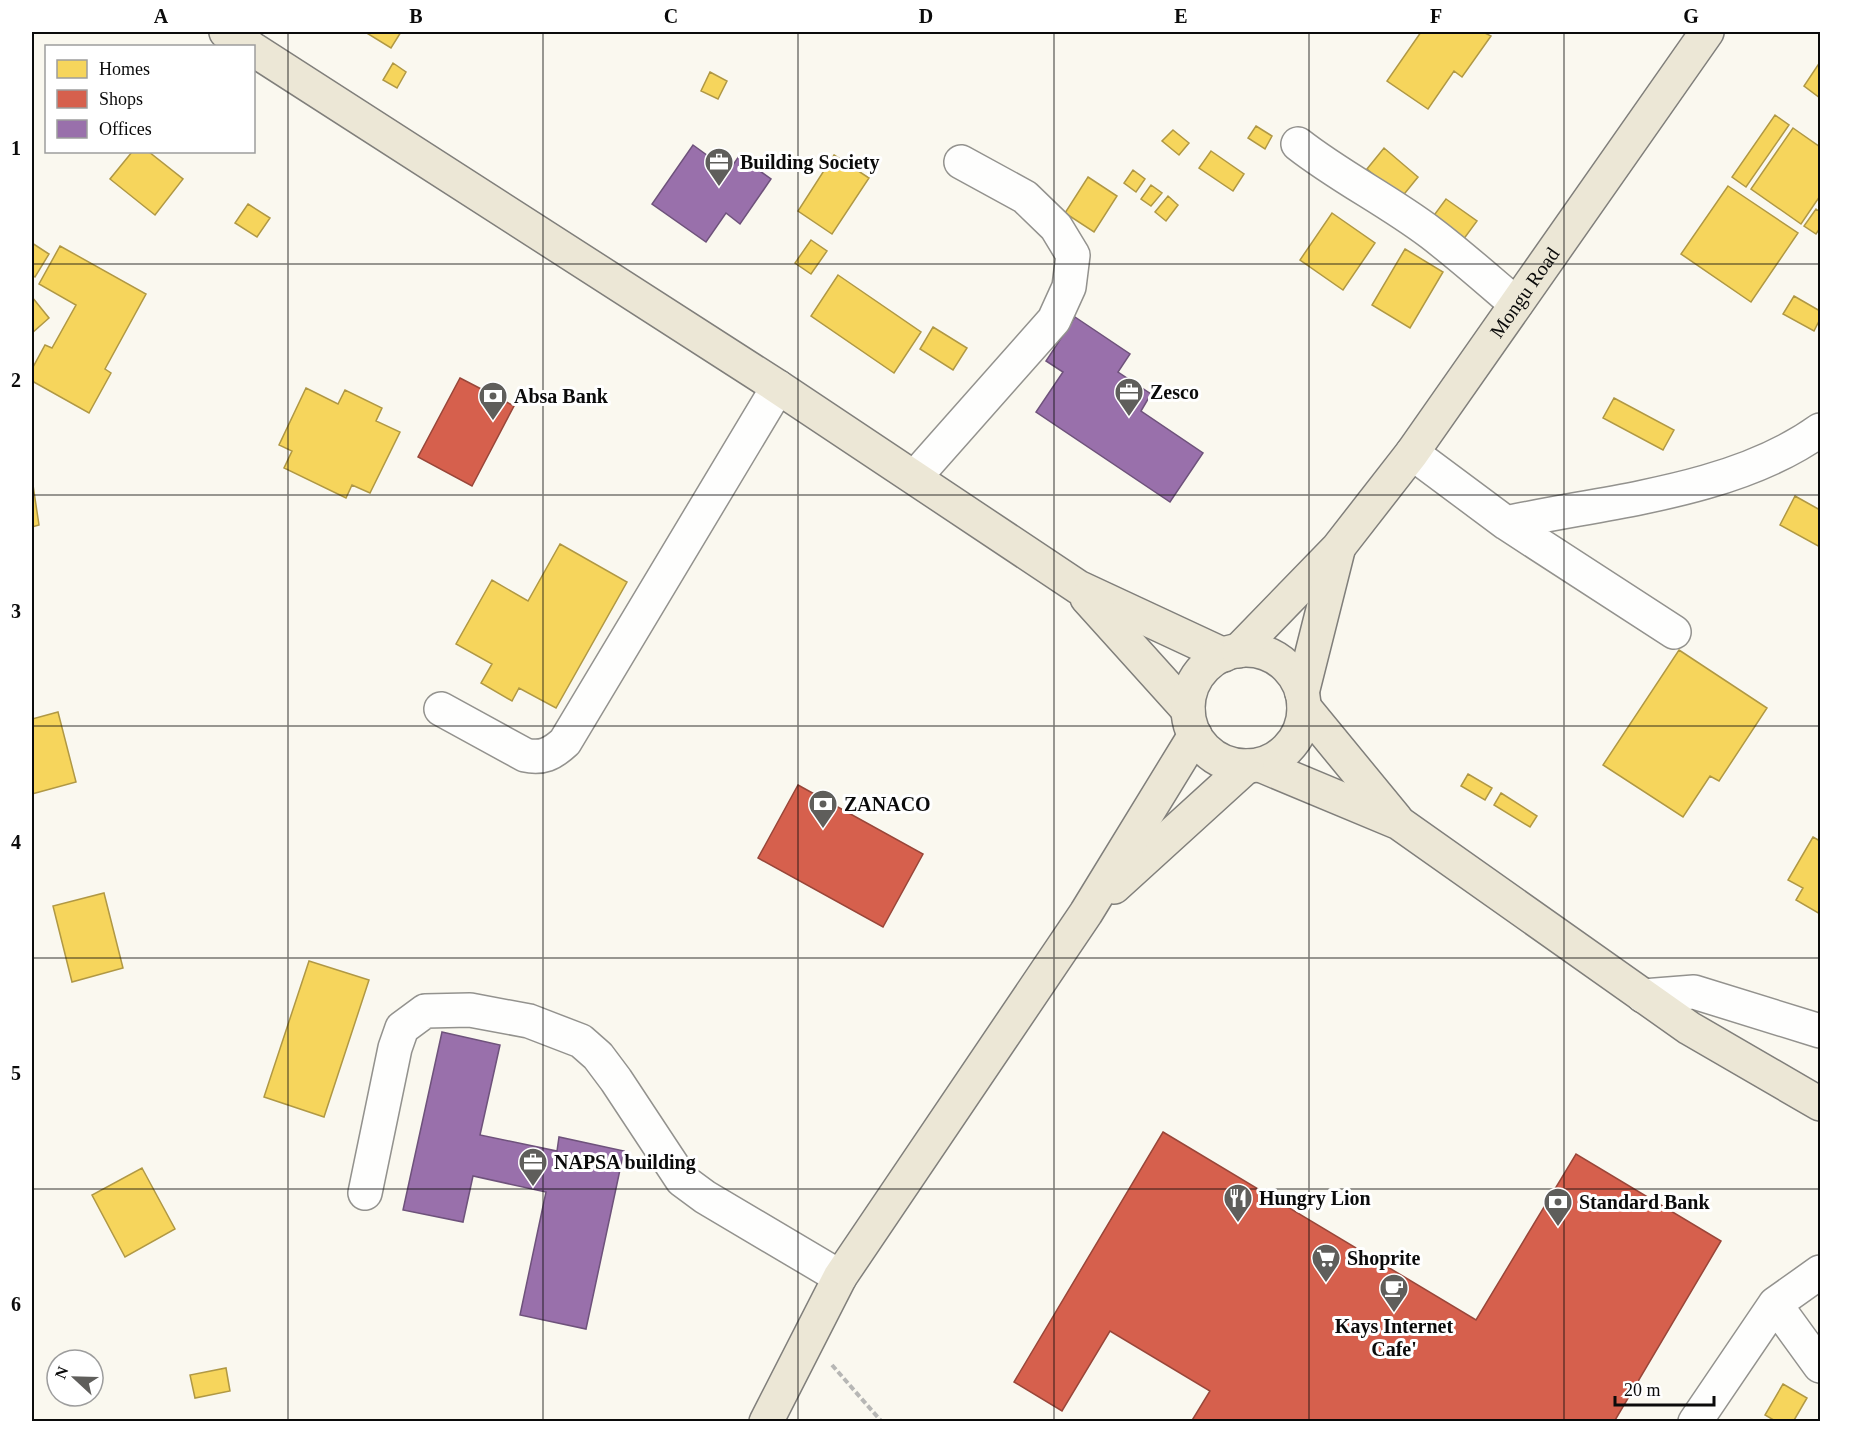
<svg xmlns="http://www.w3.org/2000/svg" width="1852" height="1453" viewBox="0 0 1852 1453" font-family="'Times New Roman',serif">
	<rect width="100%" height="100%" fill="#faf8ef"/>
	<path fill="#f6d55c" stroke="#b09844" stroke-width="1.5" d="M365,32H401L391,48Z
		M1421,32H1483L1491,36L1462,77L1454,71L1428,109L1387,81Z
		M1820,62V98L1804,86Z
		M393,63L406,72L397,88L383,80Z
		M710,72L727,81L718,99L701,91Z
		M1775,115L1789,125L1746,187L1732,177Z
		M1256,126L1272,136L1265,149L1248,138Z
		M1793,128L1820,147V196L1801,224L1751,189Z
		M1173,130L1189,143L1179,155L1162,141Z
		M1384,148L1418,177L1401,198L1367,169Z
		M1211,151L1244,174L1233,191L1199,168Z
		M132,152H149L183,179L155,215L110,179Z
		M834,155L869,178L832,234L798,211Z
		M1133,170L1145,179L1136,192L1124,183Z
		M1088,177L1117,196L1094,232L1065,213Z
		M1151,185L1162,193L1151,206L1141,199Z
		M1728,186L1798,233L1751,302L1681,254Z
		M1168,196L1178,205L1166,221L1155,212Z
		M1446,199L1477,221L1463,240L1432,218Z
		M248,204L270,218L257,237L235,223Z
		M1816,209L1820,212V228L1816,234L1804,226Z
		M1332,213L1375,243L1343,290L1300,260Z
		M811,240L827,251L811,274L795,263Z
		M32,243L49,254L35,277L32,275Z
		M60,246L146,294L105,369L111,373L89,413L32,381V369L45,345L52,348L76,305L39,284Z
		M1405,249L1443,272L1410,328L1372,305Z
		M838,275L921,332L894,373L811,316Z
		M1794,296L1820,311V319L1814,331L1783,314Z
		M32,297L49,318L32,333Z
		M933,327L967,348L953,370L920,349Z
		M306,388L338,404L345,390L382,408L376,421L400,432L370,493L352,485L346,498L284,468L292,451L279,445Z
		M1614,398L1674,430L1663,450L1603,418Z
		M33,485L39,525L32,527V486Z
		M1795,496L1820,510V547L1780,525Z
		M560,544L627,582L556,708L519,688L512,701L481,683L492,664L456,644L492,580L528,601Z
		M1679,650L1767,708L1719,781L1710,776L1683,817L1603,765Z
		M58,712L76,782L32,794V719Z
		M1468,774L1492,788L1485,800L1461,786Z
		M1501,793L1537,816L1530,827L1494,805Z
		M1813,837L1820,841V914L1796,900L1803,888L1788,880Z
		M104,893L123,968L72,982L53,906Z
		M309,961L369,980L324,1117L264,1097Z
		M142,1168L175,1229L125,1257L92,1195Z
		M226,1368L230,1391L195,1398L190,1375Z
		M1783,1384L1807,1398L1793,1422H1777L1765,1415Z"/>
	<path fill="#d6604d" stroke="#994639" stroke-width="1.5" d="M460,378L514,406L472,486L418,457Z
		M798,785L923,854L883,927L758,858Z
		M1163,1132L1476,1320L1576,1154L1721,1241L1614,1422H1191L1210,1391L1110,1331L1062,1411L1014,1382Z"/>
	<path fill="#9970ab" stroke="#6e527b" stroke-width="1.5" d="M693,145L729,171L739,156L771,179L740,224L726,213L706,242L652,204Z
		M1075,317L1130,354L1118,372L1151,394L1141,411L1203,453L1170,502L1036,412L1063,372L1046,361Z
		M442,1032L500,1045L480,1135L557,1151L559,1137L624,1151L586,1329L520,1315L546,1192L473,1176L463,1222L403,1210Z"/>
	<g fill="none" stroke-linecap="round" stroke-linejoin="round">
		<g stroke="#93928e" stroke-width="36">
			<path id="minor" d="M1298,144C1340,177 1389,201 1431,233C1460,255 1488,280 1516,304
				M1412,453L1506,523L1674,632
				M915,477L1054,320L1069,287L1073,255L1056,227L1025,197L961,162
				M1506,523C1607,501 1734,492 1820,430
				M441,709L525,755C542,759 552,754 565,742L778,387
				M1643,996L1694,992L1820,1031
				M365,1193L395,1048L402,1028L425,1011L470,1010L529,1021L581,1041L598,1056L616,1080L682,1180L705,1197L840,1277
				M1775,1304L1820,1366
				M1695,1422L1775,1304L1820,1272"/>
		</g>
		<g stroke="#807f7b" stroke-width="36">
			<g id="major">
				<path d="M226,32L249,46"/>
				<path d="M254,50L778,387L1078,587L1224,655"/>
				<path d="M1087,598L1188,710"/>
				<circle cx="1246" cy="708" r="58"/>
				<path id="s1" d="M1238,651L1338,548L1412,453L1707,32"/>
				<path d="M1302,693L1338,550"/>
				<path d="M1304,707L1396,819"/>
				<path d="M1260,765L1399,823L1689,1028L1820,1104"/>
				<path d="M1114,887L1247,766"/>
				<path d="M766,1422L840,1277L1086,913L1195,735"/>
			</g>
		</g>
		<path stroke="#b7b7b5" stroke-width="4" stroke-dasharray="6 3" stroke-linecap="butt" d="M832,1365L882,1422"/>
		<use href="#minor" stroke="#fefefd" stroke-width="33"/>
		<use href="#major" stroke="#ece7d6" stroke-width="33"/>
	</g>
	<path fill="none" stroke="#0b0b0b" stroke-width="1.5" stroke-opacity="0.55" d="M288,32V1422M543,32V1422M798,32V1422M1054,32V1422M1309,32V1422M1564,32V1422M32,264H1820M32,495H1820M32,726H1820M32,958H1820M32,1189H1820"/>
	<defs>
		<g id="office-pin" transform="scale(1.5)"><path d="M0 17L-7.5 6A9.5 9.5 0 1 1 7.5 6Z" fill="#5f5e5b" stroke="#fff"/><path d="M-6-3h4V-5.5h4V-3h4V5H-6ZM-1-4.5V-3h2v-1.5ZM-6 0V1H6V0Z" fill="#fff"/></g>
		<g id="bank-pin" transform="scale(1.5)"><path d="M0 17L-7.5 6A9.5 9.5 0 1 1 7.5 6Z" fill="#5f5e5b" stroke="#fff"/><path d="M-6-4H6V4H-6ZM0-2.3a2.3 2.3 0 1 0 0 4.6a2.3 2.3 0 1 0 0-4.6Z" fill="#fff"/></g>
		<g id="restaurant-pin" transform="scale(1.5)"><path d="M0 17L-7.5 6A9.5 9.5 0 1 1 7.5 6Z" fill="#5f5e5b" stroke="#fff"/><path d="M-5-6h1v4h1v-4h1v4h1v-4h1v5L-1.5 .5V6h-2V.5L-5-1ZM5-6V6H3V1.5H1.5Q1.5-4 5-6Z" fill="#fff"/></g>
		<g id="supermarket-pin" transform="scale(1.5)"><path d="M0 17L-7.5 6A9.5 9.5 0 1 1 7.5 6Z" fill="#5f5e5b" stroke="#fff"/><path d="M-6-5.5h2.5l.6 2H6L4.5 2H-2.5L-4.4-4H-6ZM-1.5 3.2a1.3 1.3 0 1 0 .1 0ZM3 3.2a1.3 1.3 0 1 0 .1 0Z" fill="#fff"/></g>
		<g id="cafe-pin" transform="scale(1.5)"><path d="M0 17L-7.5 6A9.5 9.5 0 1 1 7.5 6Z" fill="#5f5e5b" stroke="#fff"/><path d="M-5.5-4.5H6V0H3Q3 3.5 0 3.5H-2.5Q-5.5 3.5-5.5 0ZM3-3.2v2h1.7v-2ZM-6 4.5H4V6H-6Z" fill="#fff"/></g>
	</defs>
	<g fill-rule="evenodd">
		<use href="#office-pin" x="719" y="162"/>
		<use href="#office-pin" x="1129" y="392"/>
		<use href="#bank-pin" x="493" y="396"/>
		<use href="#bank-pin" x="823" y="804"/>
		<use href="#office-pin" x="533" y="1162"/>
		<use href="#restaurant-pin" x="1238" y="1198"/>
		<use href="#bank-pin" x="1558" y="1202"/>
		<use href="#supermarket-pin" x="1326" y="1258"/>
		<use href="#cafe-pin" x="1394" y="1288"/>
	</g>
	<g text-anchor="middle" stroke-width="6" stroke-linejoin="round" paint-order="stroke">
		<g font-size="20" font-weight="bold" fill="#0b0b0b" stroke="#fff" text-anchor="start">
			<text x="740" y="169">Building Society</text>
			<text x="1150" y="399">Zesco</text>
			<text x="514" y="403">Absa Bank</text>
			<text x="844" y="811">ZANACO</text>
			<text x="554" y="1169">NAPSA building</text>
			<text x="1259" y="1205">Hungry Lion</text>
			<text x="1579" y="1209">Standard Bank</text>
			<text x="1347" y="1265">Shoprite</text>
			<text x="1394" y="1333" text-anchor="middle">Kays Internet<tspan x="1394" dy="23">Cafe'</tspan></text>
		</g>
		<g font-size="20" fill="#0b0b0b" stroke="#fff">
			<text dy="7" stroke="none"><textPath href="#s1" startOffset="460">Mongu Road</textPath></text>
		</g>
	</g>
	<rect width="1852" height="1453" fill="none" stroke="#ffffff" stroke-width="66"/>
	<rect x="45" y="45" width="210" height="108" fill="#ffffff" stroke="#9d9d9d" stroke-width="1.5"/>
	<rect x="57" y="60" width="30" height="18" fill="#f6d55c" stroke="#9d9d9d" stroke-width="1.5"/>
	<text x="99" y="75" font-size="18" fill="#0b0b0b">Homes</text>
	<rect x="57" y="90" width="30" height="18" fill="#d6604d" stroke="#9d9d9d" stroke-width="1.5"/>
	<text x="99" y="105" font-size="18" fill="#0b0b0b">Shops</text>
	<rect x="57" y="120" width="30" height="18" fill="#9970ab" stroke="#9d9d9d" stroke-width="1.5"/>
	<text x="99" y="135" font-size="18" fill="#0b0b0b">Offices</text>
	<g transform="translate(75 1378) rotate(292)"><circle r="28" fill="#ffffff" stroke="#9d9d9d" stroke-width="1.5"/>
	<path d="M0-4.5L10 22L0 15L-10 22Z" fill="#5f5e5b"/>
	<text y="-9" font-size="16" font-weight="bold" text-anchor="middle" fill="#0b0b0b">N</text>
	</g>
	<path d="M1615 1396v9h99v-9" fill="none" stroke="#0b0b0b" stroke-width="3"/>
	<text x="1624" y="1396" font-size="18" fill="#0b0b0b" stroke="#ffffff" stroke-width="4.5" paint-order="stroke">20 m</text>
	<rect x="33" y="33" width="1786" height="1387" fill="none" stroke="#0b0b0b" stroke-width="2"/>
	<g font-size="20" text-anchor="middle" font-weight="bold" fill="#0b0b0b">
		<text x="161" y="23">A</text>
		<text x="416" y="23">B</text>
		<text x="671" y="23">C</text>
		<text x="926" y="23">D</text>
		<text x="1181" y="23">E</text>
		<text x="1436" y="23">F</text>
		<text x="1691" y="23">G</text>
		<text x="16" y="155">1</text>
		<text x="16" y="387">2</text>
		<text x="16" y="618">3</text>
		<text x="16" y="849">4</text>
		<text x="16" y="1080">5</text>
		<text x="16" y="1311">6</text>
	</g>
</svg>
